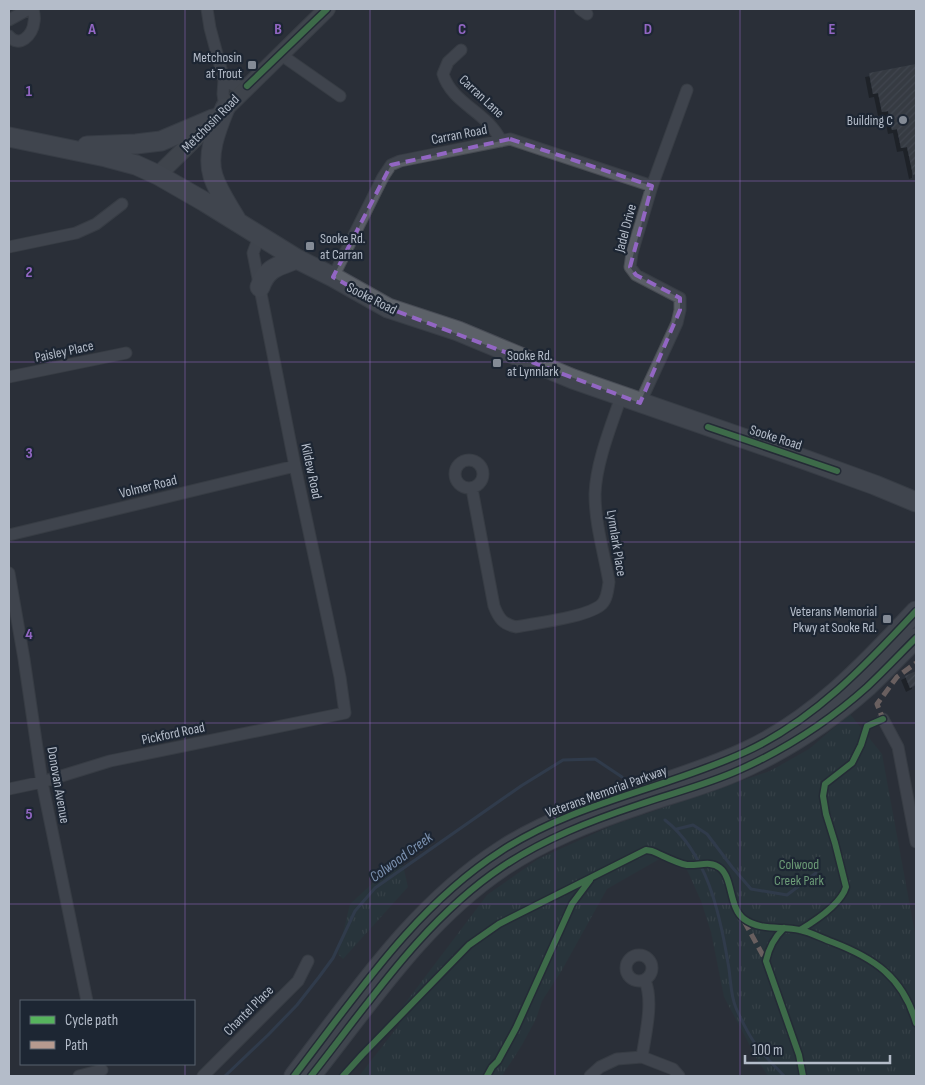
<svg xmlns="http://www.w3.org/2000/svg" width="925" height="1085" viewBox="0 0 925 1085" font-family="'Sofia Sans Condensed',sans-serif">
	<defs>
		<pattern id="park-tufts" width="24" height="20" patternUnits="userSpaceOnUse" patternTransform="scale(1.25)"><rect width="24" height="20" fill="#273a3e"/><path d="M3 7l-1-3M5 7V3M7 7l1-3M15 17l-1-3M17 17v-4M19 17l1-3" fill="none" stroke="#445559"/></pattern>
		<pattern id="building-hatch" width="6" height="6" patternUnits="userSpaceOnUse" patternTransform="scale(1.25)"><rect width="6" height="6" fill="#444950"/><path d="M-1 1l2-2M0 6l6-6M5 7l2-2" fill="none" stroke="#5d6168"/></pattern>
		<filter id="shadow"><feDropShadow dx="-4" dy="4" stdDeviation="0" flood-color="#0009"/></filter>
	</defs>
	<rect width="100%" height="100%" fill="#2a3038"/>
	<path fill="url(#park-tufts)" d="M850,714L882,754L916,939V1076H768L758,1061L724,997L711,932L701,901L688,872L685,867L663,857L607,889L562,970L542,1001L536,1019L522,1045L502,1076H359L399,1025L397,1014L487,895L538,859L613,825L770,771L809,749Z
		M403,865L408,887L343,959L338,954L350,904L387,870Z"/>
	<g fill="none" stroke-linecap="round" stroke-linejoin="round">
		<path stroke="#384963" stroke-width="3" d="M665,820C707,853 720,914 728,963C731,978 730,994 736,1008C741,1019 747,1032 754,1042C762,1054 774,1065 784,1076
			M677,829L693,825L707,834L732,867L751,889L787,895L816,873
			M225,1076L268,1035L297,1005L319,977L333,958L355,911L375,888L521,786L563,760L595,759L622,777"/>
	</g>
	<path fill="url(#building-hatch)" filter="url(#shadow)" d="M916,64V174L913,175L907,147L901,148L897,129L892,130L888,111L882,112L878,93L873,94L869,73Z
		M916,671V685L910,688L905,676Z"/>
	<g fill="none" stroke-linecap="round" stroke-linejoin="round">
		<g stroke="#484c53" stroke-width="13">
			<path id="street" d="M207,9L210,28L224,80L223,94L225,108
				M580,9L587,14
				M9,20L29,9
				M9,36C19,49 33,35 34,22C35,18 34,13 33,9
				M461,50L448,62L443,74C452,104 488,112 501,141
				M280,54L340,96
				M224,80L233,85L247,86
				M9,247L76,233L96,224L122,204
				M333,277L383,177L391,165L400,161L510,139L652,186
				M9,377L126,353
				M640,403L677,323L680,310V298L636,275L630,267L632,253L652,186L687,90
				M455 474a14 14 0 1 1 28 0a14 14 0 1 1-28 0Z
				M472,489L494,606C499,619 503,624 516,627C536,623 589,617 602,604C607,599 608,589 609,582C604,553 595,524 595,494C596,463 611,426 621,397
				M9,535L295,466
				M9,573L24,659L42,782L87,1001
				M883,719L898,747L916,842
				M9,789L42,782L110,761L345,713L340,677L295,466L253,253L259,237
				M626 968a13 13 0 1 1 26 0a13 13 0 1 1-26 0Z
				M642,1057C645,1036 654,1001 645,981
				M79,1076L102,1070
				M203,1076L298,981L308,961
				M590,1076L600,1067L617,1059L642,1057L673,1069L679,1076"/>
		</g>
		<g stroke="#484c53" stroke-width="18">
			<path id="secondary" d="M158,175L327,9"/>
		</g>
		<g stroke="#484c55" stroke-width="21">
			<path id="primary" d="M225,108C217,128 206,154 213,176C218,192 229,207 237,221
				M9,137L106,157L136,165L158,175L205,202L297,259L333,277L388,308L458,331L573,379L806,460L875,485L916,502
				M87,146L136,144L161,141L213,119
				M260,287C267,267 279,266 297,259
				M294,1076C356,996 414,907 501,851C576,802 665,789 745,752C813,721 866,665 916,611
				M311,1076C369,1003 423,920 502,867C544,839 590,821 638,805C672,793 706,785 739,770C786,749 829,721 867,687C884,671 900,654 916,638"/>
		</g>
		<use href="#street" stroke="#5a5e66" stroke-width="11"/>
		<use href="#secondary" stroke="#595d64" stroke-width="16"/>
		<use href="#primary" stroke="#5c6168" stroke-width="19"/>
		<path stroke="#b69a8f" stroke-width="5" stroke-dasharray="10 5" stroke-linecap="butt" d="M880,720L883,719L877,704L897,677L916,663
			M744,921L766,961"/>
		<g stroke="#1d2633" stroke-width="9">
			<path id="cycleway" d="M247,86L327,9
				M708,427L837,471
				M784,928C774,938 769,947 766,961L799,1055L803,1076
				M800,930C815,921 841,904 846,887L835,843L826,814L823,796L825,784L852,763L861,745L867,726L883,719
				M294,1076C356,996 414,907 501,851C576,802 665,789 745,752C813,721 866,665 916,611
				M311,1076C369,1003 423,920 502,867C544,839 590,821 638,805C672,793 706,785 739,770C786,749 829,721 867,687C884,671 900,654 916,638
				M343,1076L362,1055L469,945L499,924L646,850L652,851C662,855 676,863 687,865C699,866 710,860 720,868C733,878 729,908 744,919C760,931 781,926 800,930C810,932 821,938 832,942C874,958 903,977 916,1023
				M487,1076L492,1067L498,1061L516,1028L572,904L590,880"/>
		</g>
		<use href="#cycleway" stroke="#56b35d" stroke-width="6"/>
	</g>
	<path d="M0 0H925V1085H0ZM510,139L652,186L630,267L636,275L680,298V310L640,403L388,308L333,277L391,165Z" fill="#2a3038" fill-opacity=".55" fill-rule="evenodd"/>
	<path fill="none" stroke="#9266c3" stroke-width="4" stroke-dasharray="10 6" stroke-linejoin="round" d="M510,139L652,186L630,267L636,275L680,298V310L640,403L388,308L333,277L391,165Z"/>
	<path fill="none" stroke="#9266c3" stroke-width="1" stroke-opacity="0.55" d="M185,9V1001M370,9V1076M555,9V1076M740,9V1076M9,181H916M9,362H916M9,542H916M9,723H916M9,904H916M185,1064V1076"/>
	<g fill="#848b96" stroke="#1d2633" stroke-width="2">
		<rect x="247" y="60" width="10" height="10" rx="2.5"/>
		<circle cx="903" cy="120" r="5"/>
		<rect x="305" y="241" width="10" height="10" rx="2.5"/>
		<rect x="492" y="358" width="10" height="10" rx="2.5"/>
		<rect x="882" y="614" width="10" height="10" rx="2.5"/>
	</g>
	<g text-anchor="middle" stroke-width="4.5" stroke-linejoin="round" paint-order="stroke">
		<g font-size="14" fill="#b4bcc9" stroke="#1d2633" text-anchor="end">
			<text x="242" y="62">Metchosin<tspan x="242" dy="16">at Trout</tspan></text>
			<text x="893" y="125">Building C</text>
			<text x="320" y="243" text-anchor="start">Sooke Rd.<tspan x="320" dy="16">at Carran</tspan></text>
			<text x="507" y="360" text-anchor="start">Sooke Rd.<tspan x="507" dy="16">at Lynnlark</tspan></text>
			<text x="877" y="616">Veterans Memorial<tspan x="877" dy="16">Pkwy at Sooke Rd.</tspan></text>
		</g>
		<g font-size="14" fill="#b4bcc9" stroke="#1d2633">
			<text transform="translate(482 96) rotate(43)" y="5">Carran Lane</text>
			<text transform="translate(210 123) rotate(-45)" y="5">Metchosin Road</text>
			<text transform="translate(459 134) rotate(-11)" y="5">Carran Road</text>
			<text transform="translate(625 228) rotate(-75)" y="5">Jadel Drive</text>
			<text transform="translate(372 298) rotate(27)" y="5">Sooke Road</text>
			<text transform="translate(64 351) rotate(-12)" y="5">Paisley Place</text>
			<text transform="translate(776 437) rotate(18)" y="5">Sooke Road</text>
			<text transform="translate(312 471) rotate(78)" y="5">Kildew Road</text>
			<text transform="translate(148 486) rotate(-14)" y="5">Volmer Road</text>
			<text transform="translate(617 543) rotate(81)" y="5">Lynnlark Place</text>
			<text transform="translate(173 733) rotate(-12)" y="5">Pickford Road</text>
			<text transform="translate(59 785) rotate(80)" y="5">Donovan Avenue</text>
			<text transform="translate(606 791) rotate(-20)" y="5">Veterans Memorial Parkway</text>
			<text transform="translate(248 1010) rotate(-45)" y="5">Chantel Place</text>
		</g>
		<g font-size="14" fill="#6b9a76" stroke="#1d2633">
			<text x="799" y="869">Colwood<tspan x="799" dy="16">Creek Park</tspan></text>
		</g>
		<g font-size="15" font-style="italic" fill="#7c92b1" stroke="#1d2633">
			<text transform="translate(401 857) rotate(-36)" y="5">Colwood Creek</text>
		</g>
	</g>
	<g font-size="16" text-anchor="middle" font-weight="bold" fill="#9266c3" stroke="#1d2633" stroke-width="4.5" stroke-linejoin="round" paint-order="stroke">
		<text x="92" y="34">A</text>
		<text x="278" y="34">B</text>
		<text x="462" y="34">C</text>
		<text x="648" y="34">D</text>
		<text x="832" y="34">E</text>
		<text x="29" y="96">1</text>
		<text x="29" y="277">2</text>
		<text x="29" y="458">3</text>
		<text x="29" y="639">4</text>
		<text x="29" y="819">5</text>
	</g>
	<rect width="925" height="1085" fill="none" stroke="#b4bcc9" stroke-width="20"/>
	<rect x="20" y="1000" width="175" height="65" fill="#1d2633" stroke="#59626f"/>
	<rect x="30" y="1016" width="25" height="8" fill="#56b35d" stroke="#59626f"/>
	<text x="65" y="1025" font-size="15" fill="#b4bcc9">Cycle path</text>
	<rect x="30" y="1041" width="25" height="8" fill="#b69a8f" stroke="#59626f"/>
	<text x="65" y="1050" font-size="15" fill="#b4bcc9">Path</text>
	<path d="M745 1055v8h145v-8" fill="none" stroke="#b4bcc9" stroke-width="2.5"/>
	<text x="752" y="1055" font-size="15" fill="#b4bcc9" stroke="#1d2633" stroke-width="4" paint-order="stroke">100 m</text>
</svg>
